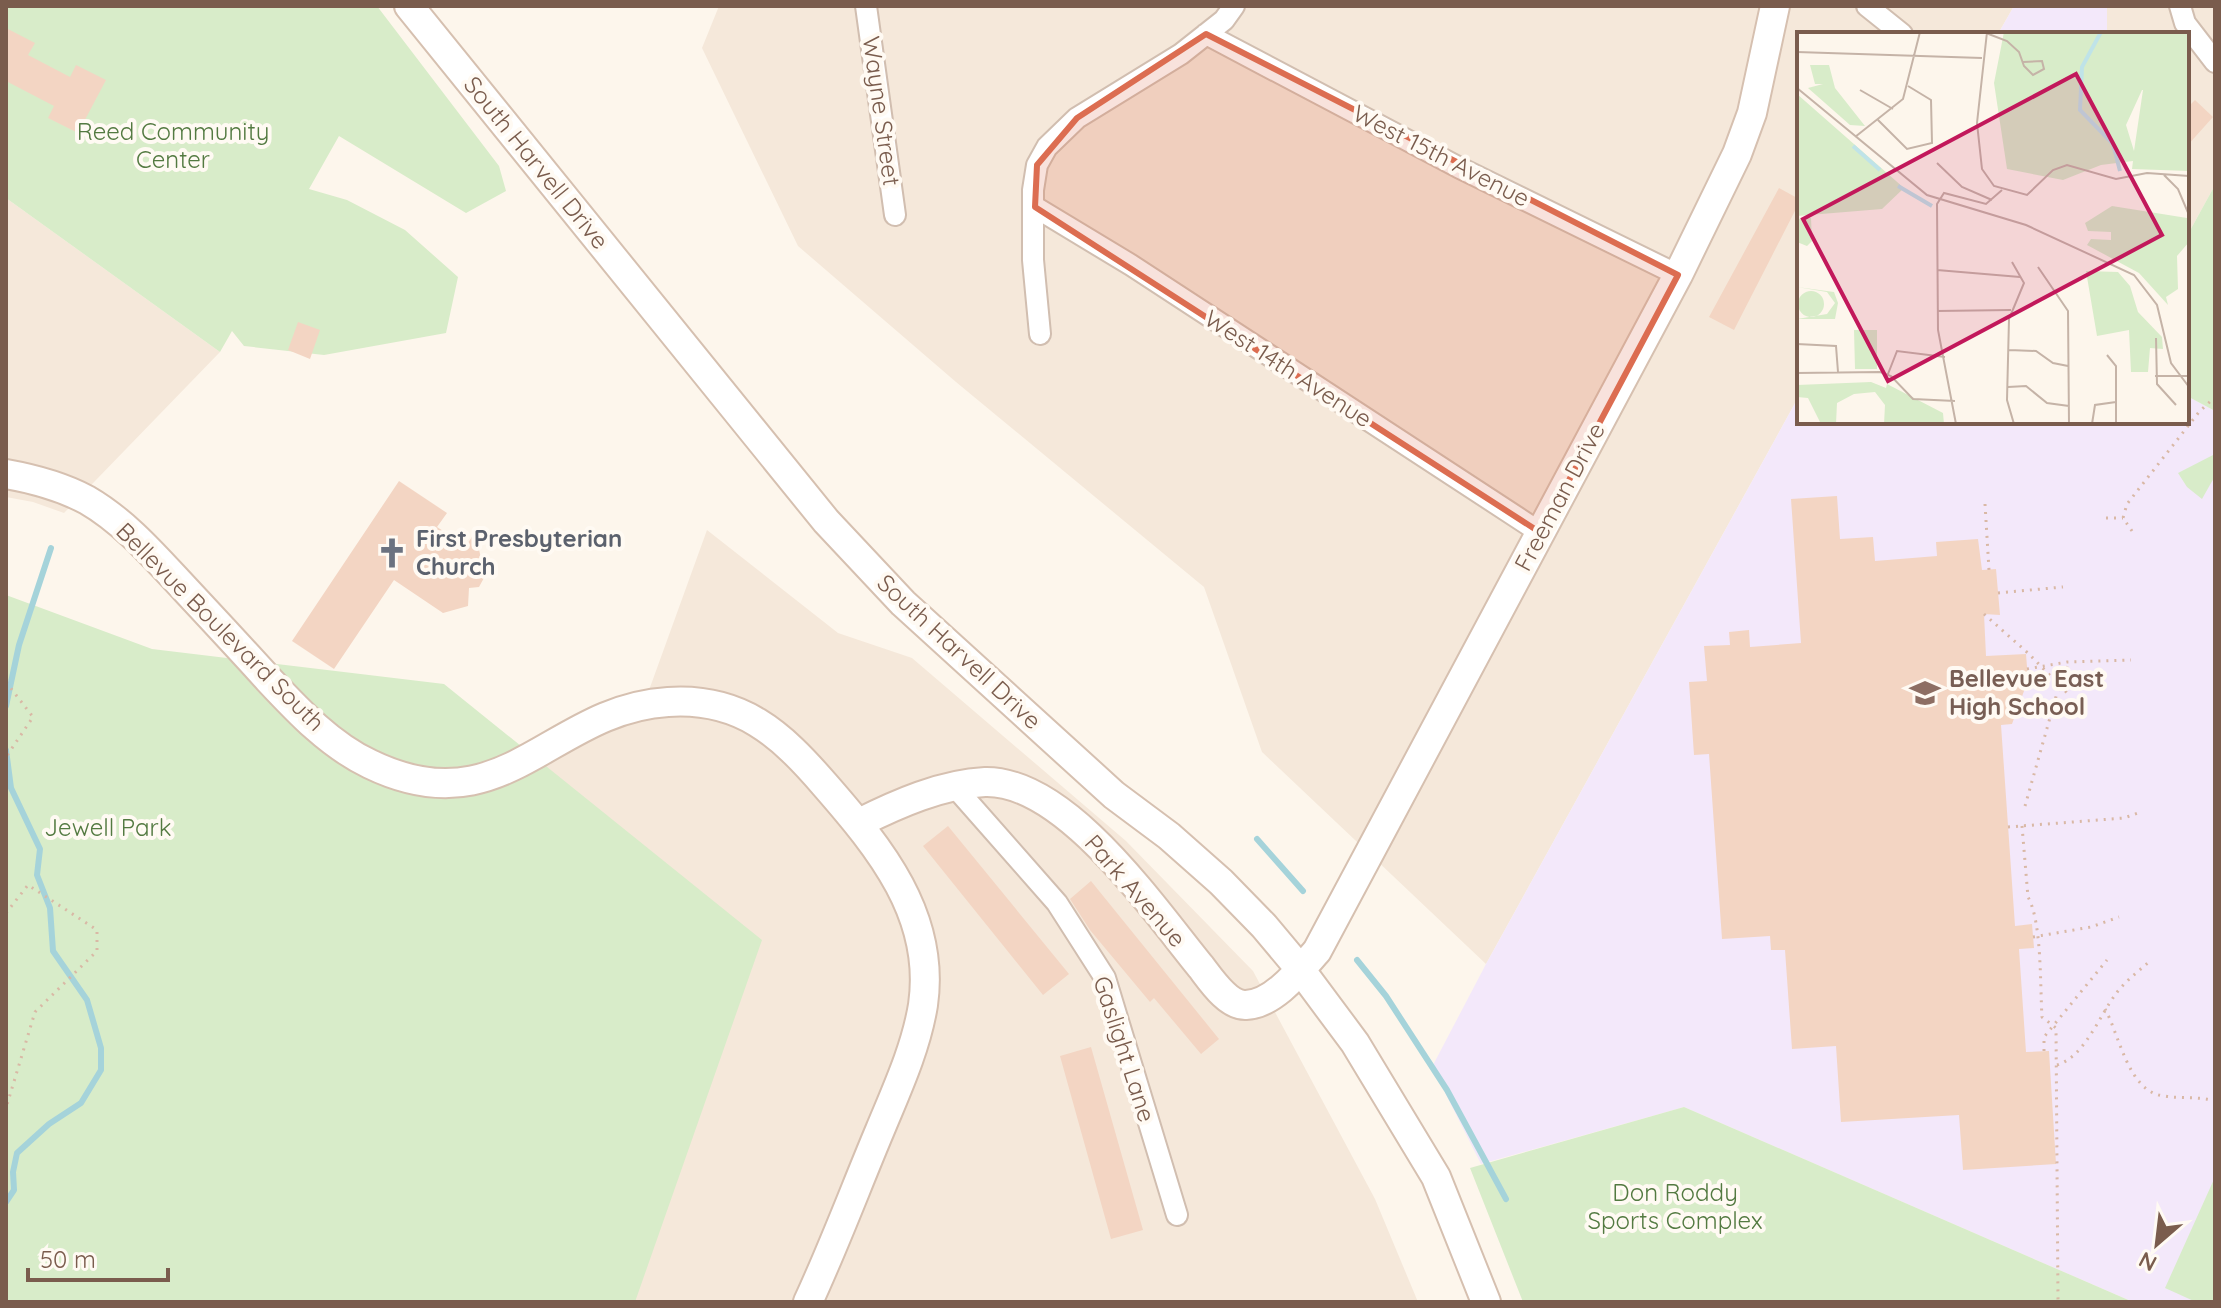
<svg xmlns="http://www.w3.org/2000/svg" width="2221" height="1308" viewBox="0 0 2221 1308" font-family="Quicksand,sans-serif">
	<rect width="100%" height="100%" fill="#fdf6ec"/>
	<path fill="#f5e8da" d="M719,6H2014L1998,34H1799V396L1486,964L1262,752L1204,587L956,382L798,246L702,48Z
		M2107,6H2215V185L2187,236V34H2107Z
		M6,198L220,352L64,513L33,502L6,497Z
		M707,530L838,633L912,658L1126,841L1253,971L1375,1199L1418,1302H605L449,784L644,704Z"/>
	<path fill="#f3e8fa" d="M2014,6H2107V34H1998Z
		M1799,396V422H2187V396L2215,411V1302H2133L1684,1107L1481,1164L1432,1067L1486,964Z"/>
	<path fill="#d8ecc9" d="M6,6H377L499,166L506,191L466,213L339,136L309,189L347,200L405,230L458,277L446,333L324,355L244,346L232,331L220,352L6,198Z
		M2215,185V411L2187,396V236Z
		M2215,454V476L2202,499L2187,487L2178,473Z
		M6,595L152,649L444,684L762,940L635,1302H6Z
		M1684,1107L2133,1302H1523L1470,1168Z
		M2215,1177V1302H2196L2165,1288Z"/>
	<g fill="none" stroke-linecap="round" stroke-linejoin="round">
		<path stroke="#a5d3da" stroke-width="6" d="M6,706L19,645L51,548
			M6,750L11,788L40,849L37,875L50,908L53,951L87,1000L101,1048V1070L81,1103L49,1124L17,1153L13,1172L14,1190L6,1202
			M1257,839L1303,891
			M1357,960L1386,996L1447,1090L1506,1199"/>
	</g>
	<path fill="#f3d5c3" d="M6,28L35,43L28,55L70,77L76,65L106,80L78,133L48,118L54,106L6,81Z
		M2195,100L2213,117L2187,146V108Z
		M1779,188L1799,199V203L1734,330L1709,317Z
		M298,322L320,330L310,359L288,350Z
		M399,481L447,513L437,527L466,546L475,532L485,576L479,587L469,588L468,606L443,613L394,580L334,669L292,641Z
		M1837,496L1840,539L1873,537L1875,561L1937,556L1936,542L1978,539L1982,570L1996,569L2000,615L1984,614L1986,656L2026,654L2028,680L2012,724L2001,725L2015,926L2032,924L2034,948L2019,949L2026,1052L2049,1051L2056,1164L1963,1170L1959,1115L1841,1122L1836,1046L1792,1049L1785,950H1771L1770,936L1722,939L1709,754L1694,755L1689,682L1707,681L1704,646L1730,645L1729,632L1749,630L1750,647L1801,643L1791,499Z
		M948,826L1069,974L1043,995L923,846Z
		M1091,881L1219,1039L1201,1054L1154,998L1150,1002L1090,930L1070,899Z
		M1091,1047L1143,1230L1111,1239L1060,1056Z"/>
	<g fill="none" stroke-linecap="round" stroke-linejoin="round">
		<g stroke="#d1beb0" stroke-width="24">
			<path id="street" d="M866,6L895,215
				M1867,6L1902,34
				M2180,6L2185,23L2215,62
				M1206,34L1458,167L1678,275
				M1035,207L1131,265L1541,533
				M1040,334L1033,260V190L1037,165L1047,147L1077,118L1181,54L1224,20L1234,6
				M954,786L1057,903L1105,978L1177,1215"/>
		</g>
		<g stroke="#d6c0b0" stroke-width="32">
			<path id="secondary" d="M409,6L826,521L903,603L1114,795L1169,836L1221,882L1264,926L1300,969L1355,1043L1436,1177L1486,1302
				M6,474C34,479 61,486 87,500C125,522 155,557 185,589C213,619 241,649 269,680C299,712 330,745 370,764C504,829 550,709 668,702C741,697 781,734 825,785C880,848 936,916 923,1005C916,1048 897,1089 880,1130C856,1187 834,1246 808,1302
				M859,823C897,804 942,784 985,782C1066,780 1155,911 1201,967C1211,980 1228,1006 1246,1005C1274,1004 1300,970 1317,951L1678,275L1737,154L1752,113L1775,6"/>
		</g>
		<path stroke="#d9b8a5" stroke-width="3" stroke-dasharray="2 6" stroke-linecap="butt" d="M1985,504L1989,570
			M2106,518H2123
			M2132,531L2123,518L2127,504L2199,412L2215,397
			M1998,593L2063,587
			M1984,614L2029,654L2070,696
			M2027,669L2067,662L2131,660
			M6,682L33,717L6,757
			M2025,806L2057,693L2068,665
			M2022,826L2028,897C2042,922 2040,986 2042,1017L2056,1028L2058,1302
			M2008,827L2124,818L2141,812
			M6,913L28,885L97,930V951L35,1012L6,1108
			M2033,937L2091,927L2119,917
			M2105,1009C2120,1036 2128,1092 2164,1096C2181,1099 2198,1096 2215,1101
			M2044,1051V1037L2107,960
			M2057,1065C2084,1057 2099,1017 2115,995C2125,981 2139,971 2151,960"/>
		<use href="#street" stroke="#fff" stroke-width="20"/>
		<use href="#secondary" stroke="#fff" stroke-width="28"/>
	</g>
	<path fill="#dc6d51" fill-opacity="0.2" stroke="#dc6d51" stroke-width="6" stroke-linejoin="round" d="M1206,34L1678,275L1541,533L1035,207L1037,165L1077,118Z"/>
	<defs>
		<g id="church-bare" transform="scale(2.4)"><path d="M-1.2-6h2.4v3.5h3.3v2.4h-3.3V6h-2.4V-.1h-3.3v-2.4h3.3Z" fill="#6b7280" stroke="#fffaf3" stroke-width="2.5" paint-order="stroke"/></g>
		<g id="school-bare" transform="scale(2.4)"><path d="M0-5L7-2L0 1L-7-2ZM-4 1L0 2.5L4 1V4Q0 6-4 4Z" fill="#8d6e63" stroke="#fffaf3" stroke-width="2.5" paint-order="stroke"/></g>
	</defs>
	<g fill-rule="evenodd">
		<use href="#church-bare" x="392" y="553"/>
		<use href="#school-bare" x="1925" y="693"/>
	</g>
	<g text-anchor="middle" stroke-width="8" stroke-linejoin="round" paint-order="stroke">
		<g font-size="24" fill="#7a5c4d" stroke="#fffaf3">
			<text transform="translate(881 111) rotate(82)" y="8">Wayne Street</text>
			<text transform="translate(1441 156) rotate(27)" y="8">West 15th Avenue</text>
			<text transform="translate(536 163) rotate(51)" y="8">South Harvell Drive</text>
			<text transform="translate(1288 369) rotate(33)" y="8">West 14th Avenue</text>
			<text transform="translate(1560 497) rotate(-62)" y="8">Freeman Drive</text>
			<text transform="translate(220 627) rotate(45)" y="8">Bellevue Boulevard South</text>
			<text transform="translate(959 652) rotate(43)" y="8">South Harvell Drive</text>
			<text transform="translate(1135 891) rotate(49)" y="8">Park Avenue</text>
			<text transform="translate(1124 1049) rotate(72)" y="8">Gaslight Lane</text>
		</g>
		<g font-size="24" fill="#537a41" stroke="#fffaf3">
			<text x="173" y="140">Reed Community<tspan x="173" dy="28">Center</tspan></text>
			<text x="108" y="836">Jewell Park</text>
			<text x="1675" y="1201">Don Roddy<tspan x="1675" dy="28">Sports Complex</tspan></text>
		</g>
		<g font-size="24" font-weight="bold" fill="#5b616d" stroke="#fffaf3" text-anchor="start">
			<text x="416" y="547">First Presbyterian<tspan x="416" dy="28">Church</tspan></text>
		</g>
		<g font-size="24" font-weight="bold" fill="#785e54" stroke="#fffaf3" text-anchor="start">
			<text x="1949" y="687">Bellevue East<tspan x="1949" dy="28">High School</tspan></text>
		</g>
	</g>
	<g transform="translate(1797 32)">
		<rect width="392" height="392" fill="#fdf6ec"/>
		<path d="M207,0H392V139L335,137L336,129L304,133L266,148L210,137L197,51ZM345,58H346L337,119L329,93ZM13,33H32L38,56L68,94L53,93L11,56L26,52H18ZM0,62L107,156L85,177L0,184ZM315,174L390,186L392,210L380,224L381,257L369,265L371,273L342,241L290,213L294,207L314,208V200L291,199L288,191ZM14,186L15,209L10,214L0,210V187ZM289,239L321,240L333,254L341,280L365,305L366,317L353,316L351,340H334L332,298L300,304ZM0,255L37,260L41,271L38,287H0L30,282L38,271L30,260ZM1 272a13 13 0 1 1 26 0a13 13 0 1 1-26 0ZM57,298H80V337H58ZM74,350L89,356L90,352L146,381L147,392H87L88,373L78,360L57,362L40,371L39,392H24L11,366L0,365V353Z" fill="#d8ecc9" fill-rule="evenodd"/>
		<path fill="none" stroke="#bfe3e8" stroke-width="4" d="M304,0L285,35L283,78L316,112L323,139M56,114L83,138M101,154L135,174"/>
		<path fill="none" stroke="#c5b3a7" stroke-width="2" d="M190,0L180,91L185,137L197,154L230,163L256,138L270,133L319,147L350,141L392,144M189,1L210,9L222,20L227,34L236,43L247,37L245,29L226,30M0,20L185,26M0,56L130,163L229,193L337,243L360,273L374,331L392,355M63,58L96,77M81,88L110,117L135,111L134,68L111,54M58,105L106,67L123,0M140,131L165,155L195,168M367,143L381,157L392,183M215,230L227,251L212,287L210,368L217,392M241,235L271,279L272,392M140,238L223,245M140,279L214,278M359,306L360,352L379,373M0,312L39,314L41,340M212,318L239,319L256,331L271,334M310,323L319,334V392M0,341L83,340L94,344L116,367L158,369M91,342L100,319L148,325M358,344H392M211,355L229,354L250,371L272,374M159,392L141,298L140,172L147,161L189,172L205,158M295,392L298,373L319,370"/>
		<path fill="#c2185b" fill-opacity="0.15" stroke="#c2185b" stroke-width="4" d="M279,42L365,203L91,349L6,187Z"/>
		<rect width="392" height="392" fill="none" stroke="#7a5c4d" stroke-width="4"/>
	</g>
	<rect width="2221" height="1308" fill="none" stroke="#7a5c4d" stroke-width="16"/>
	<g transform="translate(2157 1244) rotate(208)" stroke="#fffaf3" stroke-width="6" paint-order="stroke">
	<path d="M0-6L14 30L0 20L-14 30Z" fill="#7a5c4d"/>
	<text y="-12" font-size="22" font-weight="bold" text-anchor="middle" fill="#7a5c4d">N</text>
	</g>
	<path d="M28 1268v12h140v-12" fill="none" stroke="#7a5c4d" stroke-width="4"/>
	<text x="40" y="1268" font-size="24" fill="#7a5c4d" stroke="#fffaf3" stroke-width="6" paint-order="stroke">50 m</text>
</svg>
